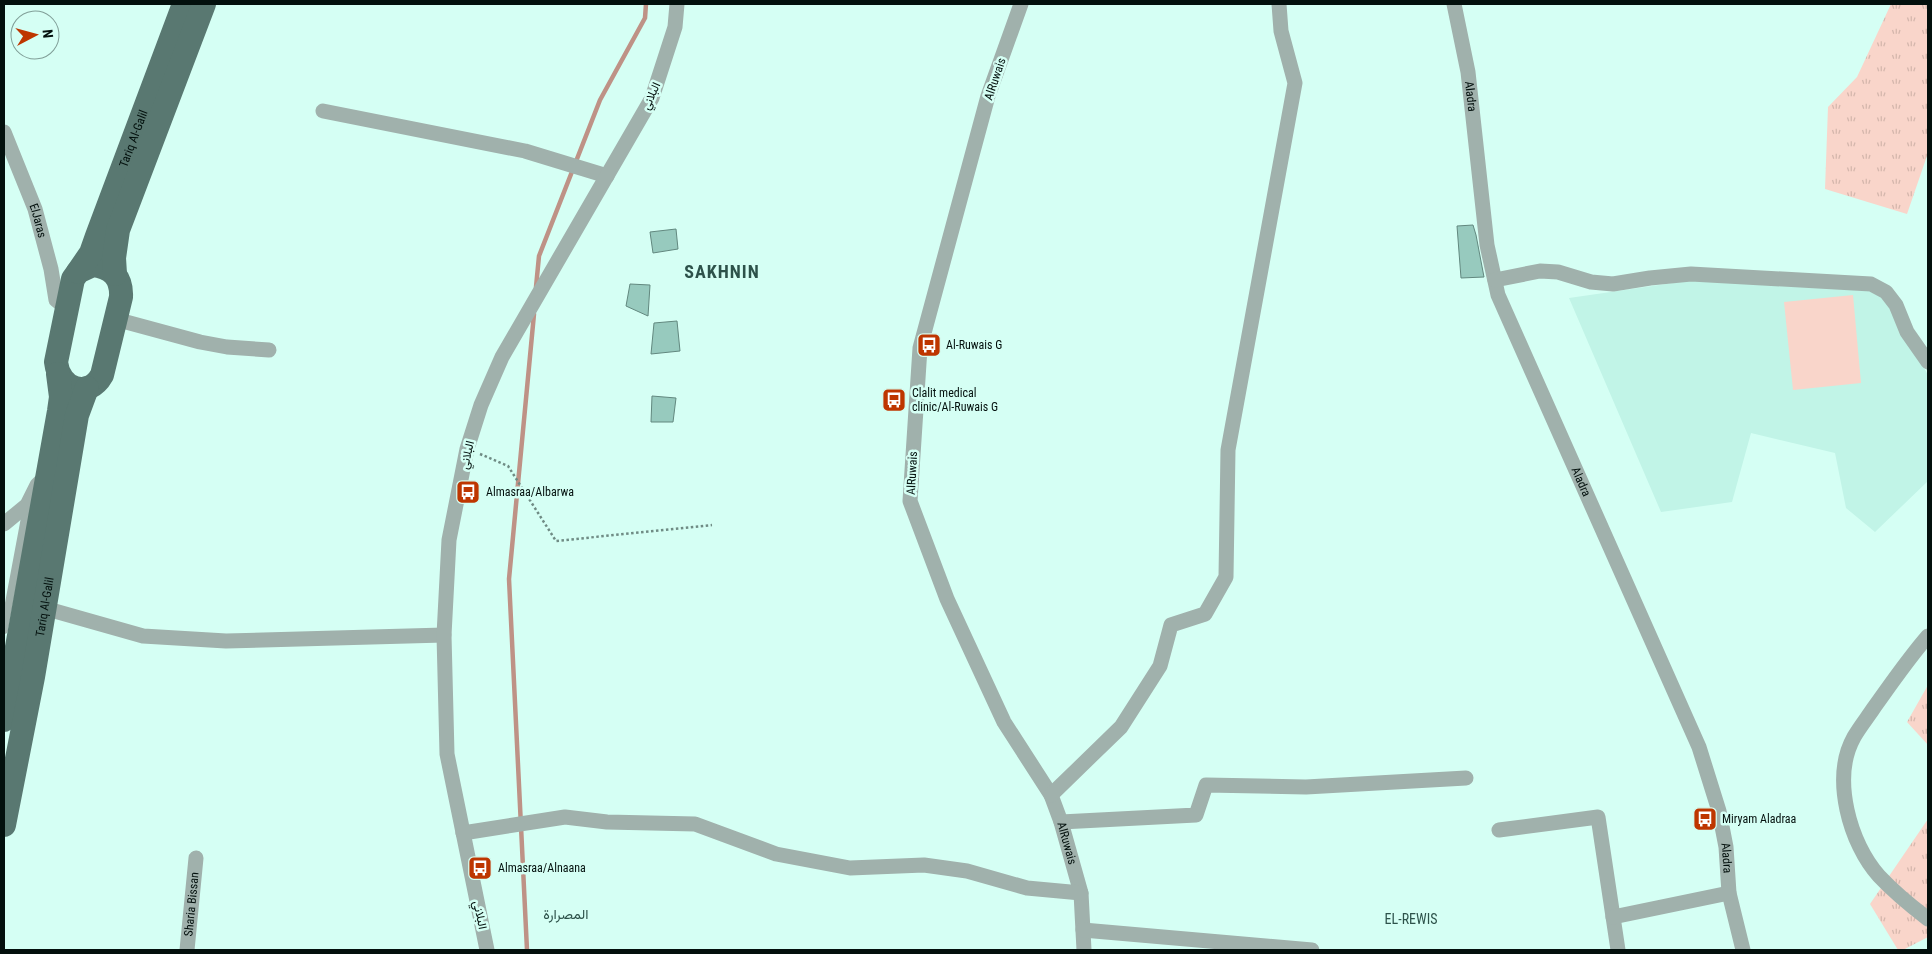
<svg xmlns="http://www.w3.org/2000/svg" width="1932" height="954" viewBox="0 0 1932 954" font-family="'Roboto Condensed',Vazirmatn,sans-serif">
	<defs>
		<pattern id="grass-tufts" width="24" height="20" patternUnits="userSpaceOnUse" patternTransform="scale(1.25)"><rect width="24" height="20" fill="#f9d5ca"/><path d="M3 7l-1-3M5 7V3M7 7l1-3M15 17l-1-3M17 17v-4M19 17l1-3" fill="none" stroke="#d4b6ac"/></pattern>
	</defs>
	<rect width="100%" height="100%" fill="#d5fff4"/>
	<path fill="#c1f4e7" d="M1708,278L1877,286L1928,375V481L1875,532L1846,508L1835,453L1751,433L1732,502L1661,512L1569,298Z"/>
	<path fill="url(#grass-tufts)" d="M1891,4H1928V153L1907,214L1825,189L1828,107L1857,77Z
		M1928,685V745L1907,722Z
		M1928,819V937L1903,950H1898L1870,904Z"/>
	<path fill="#f9d5ca" d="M1853,295L1861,383L1793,390L1784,302Z"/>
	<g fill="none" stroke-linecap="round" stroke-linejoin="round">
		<path stroke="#be9286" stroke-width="4.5" d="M536,287L539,256L600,100L645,18L646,4
			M527,950L509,579L534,314"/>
	</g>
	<path fill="#97cabe" stroke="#62887f" d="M1473,225L1476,235L1484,277L1461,278L1457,226Z
		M676,229L678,249L653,253L650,232Z
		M630,284L650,285L648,316L626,306Z
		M677,321L680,351L651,354L654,323Z
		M652,396L676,398L673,422H651Z"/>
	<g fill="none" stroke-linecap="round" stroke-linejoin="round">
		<path stroke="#6f8b84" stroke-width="2.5" stroke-dasharray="2.5 2.5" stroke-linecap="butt" d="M480,454L508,466L556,541L712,525"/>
		<path stroke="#a0b1ac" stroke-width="8" d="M4,630L27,507"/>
		<g stroke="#a0b1ac" stroke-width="15">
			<path id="s1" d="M1021,4L988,96L920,348L910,501L947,599L1004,722L1051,795L1061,822L1081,893L1084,950"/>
			<path id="s2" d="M1454,4L1468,72L1487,245L1498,295L1699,747L1719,811L1726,847L1729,893L1743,950"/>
			<path d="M323,111L525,151L607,176"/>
			<path id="s3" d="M4,132L35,209L51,269L56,300L66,308"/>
			<path d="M1495,280L1540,271L1558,272L1591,282L1613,284L1650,278L1691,274L1871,284L1886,292L1896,305L1907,332L1928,362"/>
			<path d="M115,319L200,342L227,347L269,350"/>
			<path d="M4,524L27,505L37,485L44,478"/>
			<path d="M44,608L143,636L226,641L444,635"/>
			<path d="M1928,636C1908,659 1891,684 1873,709C1867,718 1859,728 1854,737C1831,778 1850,844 1879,876C1894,892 1911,906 1928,919"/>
			<path d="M1051,795L1121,727L1160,666L1171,625L1205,614L1226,577L1228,450L1295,83L1281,31L1279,4"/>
			<path d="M1061,822L1196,815L1206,785L1306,787L1466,778"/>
			<path d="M1499,830L1598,817L1618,950"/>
			<path d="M463,833L565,817L607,822L695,824L776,854L850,868L924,865L967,871L1027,888L1081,893"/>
			<path d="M1613,917L1729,893"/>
			<path d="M1083,930L1312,950"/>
			<path id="s4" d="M187,950L196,858"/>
			<path d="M487,950L447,754L444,635L449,540L467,449L481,405L502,357L652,98L675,27L677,4"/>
		</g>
		<g stroke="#597871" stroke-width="24">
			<path d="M93,265C112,267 122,278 121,297L102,375C88,400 59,389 56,362L73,279L78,272Z"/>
			<path id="s5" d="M78,272L91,253L97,236L184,4"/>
			<path d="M115,274L114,258L118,230L204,4"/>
			<path d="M4,720L59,411L61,397L58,374"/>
			<path id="s6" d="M4,825L33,677L77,415L87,388"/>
		</g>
	</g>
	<defs>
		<g id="bus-square" transform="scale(1.25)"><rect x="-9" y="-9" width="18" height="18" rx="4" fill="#be3600" stroke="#d5fff4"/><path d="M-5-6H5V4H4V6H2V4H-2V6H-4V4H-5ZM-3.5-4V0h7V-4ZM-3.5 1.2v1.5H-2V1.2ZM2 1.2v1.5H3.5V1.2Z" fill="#fff"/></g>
	</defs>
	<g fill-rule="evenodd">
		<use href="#bus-square" x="929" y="345"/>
		<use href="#bus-square" x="894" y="400"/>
		<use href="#bus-square" x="468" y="492"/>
		<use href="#bus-square" x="1705" y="819"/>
		<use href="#bus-square" x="480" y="868"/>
	</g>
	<g text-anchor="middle" stroke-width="5" stroke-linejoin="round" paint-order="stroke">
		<g font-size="12" fill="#03100d" stroke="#d5fff4">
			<text transform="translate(995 79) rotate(-71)" y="4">AlRuwais</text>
			<text transform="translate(651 96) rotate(-66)" y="4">البلاني</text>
			<text dy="4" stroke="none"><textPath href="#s2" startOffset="94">Aladra</textPath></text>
			<text dy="4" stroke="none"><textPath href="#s5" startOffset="145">Tariq Al-Galil</textPath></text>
			<text dy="4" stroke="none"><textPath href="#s3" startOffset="95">ElJaras</textPath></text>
			<text transform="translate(467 455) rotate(-77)" y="4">البلاني</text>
			<text transform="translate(912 473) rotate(-87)" y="4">AlRuwais</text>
			<text dy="4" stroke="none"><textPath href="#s2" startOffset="499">Aladra</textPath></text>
			<text dy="4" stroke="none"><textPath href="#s6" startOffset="222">Tariq Al-Galil</textPath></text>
			<text dy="4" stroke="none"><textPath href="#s1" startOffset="890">AlRuwais</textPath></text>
			<text dy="4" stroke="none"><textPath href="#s2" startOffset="904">Aladra</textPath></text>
			<text dy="4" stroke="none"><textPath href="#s4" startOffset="46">Sharia Bissan</textPath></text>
			<text transform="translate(480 915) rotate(78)" y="4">البلاني</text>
		</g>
		<g font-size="12" fill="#03100d" stroke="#d5fff4" text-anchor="start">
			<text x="946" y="349">Al-Ruwais G</text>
			<text x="912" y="397">Clalit medical<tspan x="912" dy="14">clinic/Al-Ruwais G</tspan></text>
			<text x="486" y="496">Almasraa/Albarwa</text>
			<text x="1722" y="823">Miryam Aladraa</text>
			<text x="498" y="872">Almasraa/Alnaana</text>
		</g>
		<g font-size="14" fill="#2d524a" stroke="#d5fff4">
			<text x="566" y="919">المصرارة</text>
			<text x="1411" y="924">EL-REWIS</text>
		</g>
		<g font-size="18" font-weight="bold" letter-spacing="1" fill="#2d524a" stroke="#d5fff4">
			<text x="722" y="278">SAKHNIN</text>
		</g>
	</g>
	<rect width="1932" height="954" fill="none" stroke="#03100d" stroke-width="10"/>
	<g transform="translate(35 35) rotate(84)"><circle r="24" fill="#d5fff4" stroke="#819f98"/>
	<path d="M0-4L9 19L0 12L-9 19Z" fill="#be3600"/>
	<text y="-8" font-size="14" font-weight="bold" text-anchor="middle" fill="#03100d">N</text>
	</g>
</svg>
